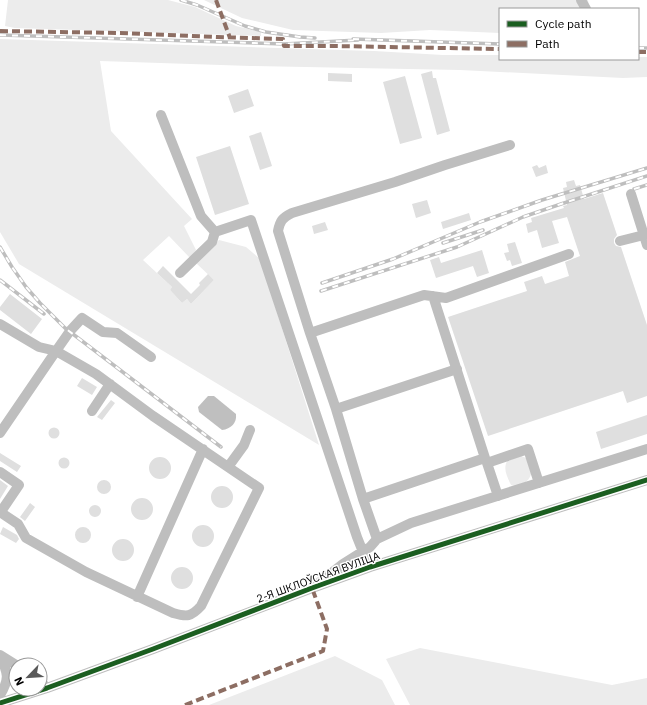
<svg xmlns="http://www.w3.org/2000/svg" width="647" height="705" viewBox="0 0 647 705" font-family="'IBM Plex Sans',sans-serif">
	<rect width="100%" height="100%" fill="#fff"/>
	<path fill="#ececec" d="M8,0H168L195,7L236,26L261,32V36L15,28L5,26Z
		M204,0H588L589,9H500V33L430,30L381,33L293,30L242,18Z
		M0,39L374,51L443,55H500V59H638V57H647V77L623,78L460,70L251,66L100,61L111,131L192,219L184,226L196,250L190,258L169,236L143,260L172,287L170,290L182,303L187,299L191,304L214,280L196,263L219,240L246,247L260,259L319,445L19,264L0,232Z
		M521,456L526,458C527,461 530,466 531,470C533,480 520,488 511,485C507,476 503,470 507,461Z
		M420,648L612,685L647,678V705H410L386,659Z
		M335,656L382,680L395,705H209Z"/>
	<path fill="#bfbfbf" d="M208,396H214L236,414C237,423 231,429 222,430L199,412L198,407Z"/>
	<path fill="#dfdfdf" d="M432,71L433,78H436L450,131L437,135L421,74Z
		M328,73L352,74V82L328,81Z
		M405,76L422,138L400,144L383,82Z
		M248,89L254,106L234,113L228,96Z
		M261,132L272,166L260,170L249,136Z
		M230,146L249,204L215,215L196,157Z
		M537,165L539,168L546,165L548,173L536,177L532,167Z
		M574,180L576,186L580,185L584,199L603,193L617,235L614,239V243L616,246L621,247L647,325V396L627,403L623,391L488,436L448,317L527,291L524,282L542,276L545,284L569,276L565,262L580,256L567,217L552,221L559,243L542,248L537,230L528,233L526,224L532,222L531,218L564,208L563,206L567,205L563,188L567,187L566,182Z
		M427,200L431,213L416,218L412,204Z
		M469,213L471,220L443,229L441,222Z
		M325,222L328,230L314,234L312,226Z
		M515,242L522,263L512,266L510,260L507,261L504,253L509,252L507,244Z
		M482,250L489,273L477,277L473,266L436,278L430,260L439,257L441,263Z
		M163,266L191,294L200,285L199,283L208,274L214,280L191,304L187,299L182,303L170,290L172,287L157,273Z
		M10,294L42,319L31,334L0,310V307Z
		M82,378L97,387L92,395L77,386Z
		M111,400L115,403L102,420L97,417Z
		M647,415V434L601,449L596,432Z
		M48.5 433a5.5 5.5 0 1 1 11 0a5.5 5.5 0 1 1-11 0Z
		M0,453L21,466L17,472L0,461Z
		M149 468a11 11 0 1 1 22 0a11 11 0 1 1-22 0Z
		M58.5 463a5.5 5.5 0 1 1 11 0a5.5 5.5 0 1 1-11 0Z
		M0,480L8,486L0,499Z
		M97 487a7 7 0 1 1 14 0a7 7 0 1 1-14 0Z
		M211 497a11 11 0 1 1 22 0a11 11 0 1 1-22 0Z
		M131 509a11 11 0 1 1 22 0a11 11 0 1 1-22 0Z
		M30,503L35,507L25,521L20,517Z
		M89 511a6 6 0 1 1 12 0a6 6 0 1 1-12 0Z
		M192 536a11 11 0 1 1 22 0a11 11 0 1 1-22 0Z
		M75 535a8 8 0 1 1 16 0a8 8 0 1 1-16 0Z
		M3,527L17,535L19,539L16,543L0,534Z
		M112 550a11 11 0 1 1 22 0a11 11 0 1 1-22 0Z
		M171 578a11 11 0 1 1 22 0a11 11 0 1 1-22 0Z"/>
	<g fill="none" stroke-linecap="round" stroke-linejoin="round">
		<path stroke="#bebebe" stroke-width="10" d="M581,0L586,9
			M161,115L201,216L215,232L251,220L357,537L363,552L370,567
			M631,194L647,245
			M620,241L644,235
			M180,273L212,242L215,232
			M433,296L485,458
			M0,324L39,347L56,351L70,331L82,318L103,332L117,333L151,357
			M310,333L424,295L446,298L569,254
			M336,409L457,369
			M92,411L110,384
			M0,433L56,351L96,374L153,416L259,488L201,606C191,617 187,617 173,613L86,572L26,538L18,524L0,512
			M228,467L244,445L250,430
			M0,472L19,485L0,513
			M498,496L487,463L528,449L539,483
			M363,499L485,458L487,463
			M377,539L411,523L647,449
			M320,582L343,564L370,547L377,539L363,499L336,409L310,333L278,231C280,221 282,218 292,213L395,182L445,165L510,145
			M137,597L203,449
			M0,655L16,665
			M0,656C8,673 10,679 0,695
			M40,681L47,688
			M0,703L47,688L153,649L312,588L370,567L647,480"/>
		<g stroke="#bebebe" stroke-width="3.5">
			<path id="rail" d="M181,0L197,5L245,26L266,32L300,37L315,38
				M0,35L284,44L358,40
				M353,39L500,44
				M638,48H647
				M634,189L647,185
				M443,243L483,230
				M0,247L12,267L26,287L40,303L65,328L221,447
				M0,280L44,314
				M322,283L393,259L480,222L542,200L647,168
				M321,291L457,247L523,217L561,204L647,176"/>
		</g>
		<use href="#rail" stroke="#fff" stroke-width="2" stroke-dasharray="6" stroke-linecap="butt"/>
		<path stroke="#8d6e63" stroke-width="4" stroke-dasharray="8 4" stroke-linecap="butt" d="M216,0L230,38
			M0,31L120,33L217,37L283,39L284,46H334L500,49
			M638,52H647
			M185,705L323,651L327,629L312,588"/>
		<g stroke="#fff" stroke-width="8">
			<path id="cycleway" d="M0,703L47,688L153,649L312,588L370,567L647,480"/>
		</g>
		<use href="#cycleway" stroke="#1b5e20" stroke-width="5"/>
	</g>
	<g text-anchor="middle" stroke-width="3" stroke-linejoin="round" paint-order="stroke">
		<g font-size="11" fill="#000" stroke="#fff">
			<text transform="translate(318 577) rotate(-20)" y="4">2-Я ШКЛОЎСКАЯ ВУЛІЦА</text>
		</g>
	</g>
	<rect x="499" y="8" width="140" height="52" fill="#ffffff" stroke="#999999"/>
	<rect x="507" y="21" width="20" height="6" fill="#1b5e20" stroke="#999999"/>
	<text x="535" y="28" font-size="12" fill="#000000">Cycle path</text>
	<rect x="507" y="41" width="20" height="6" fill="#8d6e63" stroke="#999999"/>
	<text x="535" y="48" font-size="12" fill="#000000">Path</text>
	<g transform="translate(28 677) rotate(245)"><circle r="19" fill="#ffffff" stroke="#999999"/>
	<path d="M0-3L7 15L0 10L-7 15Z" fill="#595959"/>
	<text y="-6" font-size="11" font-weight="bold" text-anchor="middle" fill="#000000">N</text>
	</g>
</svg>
